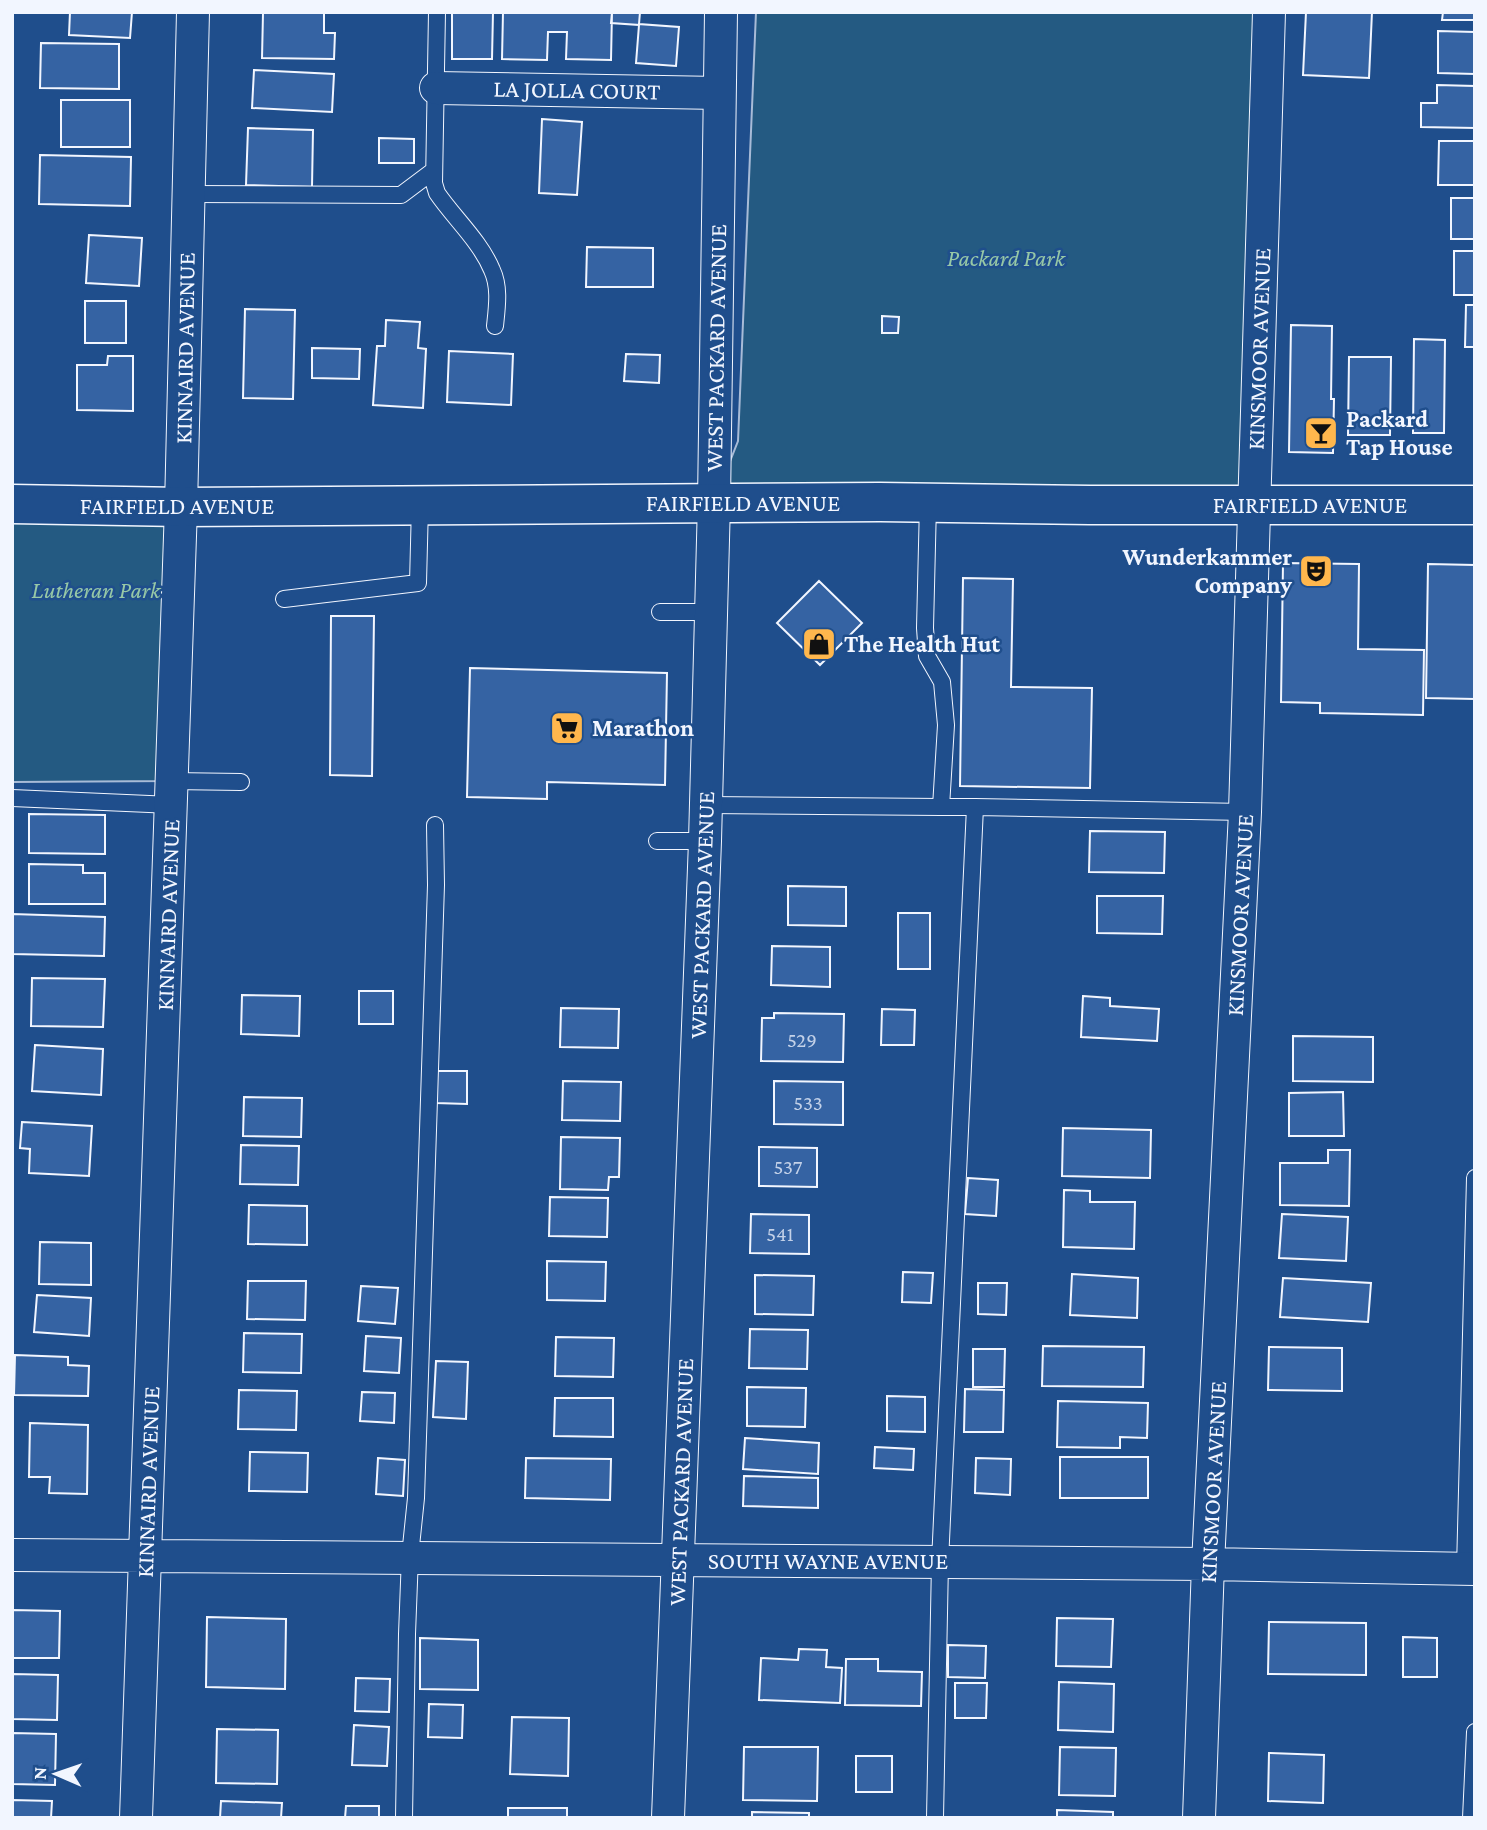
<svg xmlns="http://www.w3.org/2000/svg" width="1487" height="1830" viewBox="0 0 1487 1830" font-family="'Crimson Pro',serif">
	<rect width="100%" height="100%" fill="#1f4e8c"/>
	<path fill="#245a82" stroke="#a8bbd7" stroke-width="2" d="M756,12H1269L1254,505L714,502L738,441Z
		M12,504L181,507L172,781L12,782Z"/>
	<path fill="#3563a3" stroke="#f2f6ff" stroke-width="2" d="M70,12H132L130,38L69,35Z
		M452,12H493L492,59H452Z
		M503,12H612L611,60L566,59L567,32H548L547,60L502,59Z
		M612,12H640L639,24L679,27L676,66L636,63L639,25L611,23Z
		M1306,12H1372L1369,78L1303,75Z
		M1443,12H1475V20H1442Z
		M263,13H324V33H335L334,59L262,58Z
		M1438,31L1475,32V74L1438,73Z
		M41,43L119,44V89L40,88Z
		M254,70L334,74L332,112L252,108Z
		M1437,85L1475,86V128L1421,127V103H1437Z
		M61,100H130V147H61Z
		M542,119L582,122L577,195L539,193Z
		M248,128L313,130L312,187L246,185Z
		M379,138L414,139V163H379Z
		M1439,141H1475V185H1438Z
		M40,155L131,157L130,206L39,204Z
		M1451,198H1475V239H1451Z
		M89,235L142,238L139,286L86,283Z
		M587,247L653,248V287H586Z
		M1454,251H1475V295H1454Z
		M85,301H126V343H85Z
		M1466,305H1475V347H1465Z
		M245,309L295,310L293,399L243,398Z
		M882,316L899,317L898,333H882Z
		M386,320L420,322L418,348L426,349L423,408L373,405L377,346H385Z
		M1291,325L1332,326L1331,399H1334L1333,453L1289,452Z
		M1414,339L1445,340L1444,433H1413Z
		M312,348L360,349L359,379L312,378Z
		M449,351L513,354L511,405L447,402Z
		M626,354L660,355L659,383L624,381Z
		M108,356H133V411L77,410V365H107Z
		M1349,357H1391L1390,435H1348Z
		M1283,563L1359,564L1358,649L1424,650L1423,715L1320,713V703L1281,702Z
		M1428,564L1475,565V699L1426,698Z
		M963,578L1013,579L1011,687L1092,688L1090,788L960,786Z
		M819,581L862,623L820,665L777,623Z
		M331,616H374L372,776L330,775Z
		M470,668L667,673L665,785L547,782V799L467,797Z
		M29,814L105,815V854L29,853Z
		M1090,831L1165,832L1164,873L1089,872Z
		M29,864L83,865V873H105V904H29Z
		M788,886L846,887V926L788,925Z
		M1097,896H1163L1162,934L1097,933Z
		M898,913H930V969H898Z
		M12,914L105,917L104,956L12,954Z
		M772,946L830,947V987L771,985Z
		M32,978L105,979L103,1027L31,1026Z
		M359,991H393V1024H359Z
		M242,995L300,996L299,1036L241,1034Z
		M1083,996L1110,998V1006L1159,1009L1157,1041L1081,1037Z
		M561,1008L619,1009L618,1048L560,1047Z
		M882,1009L915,1010L914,1045H881Z
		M774,1013L844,1014L843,1062L761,1061L762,1018H774Z
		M1293,1036L1373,1037V1082L1293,1081Z
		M35,1045L103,1049L101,1095L32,1091Z
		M437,1071H467V1104L436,1103Z
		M563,1081L621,1082L620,1121L562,1120Z
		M774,1081L843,1082V1125L774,1124Z
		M1343,1092L1344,1136H1289V1093Z
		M244,1097L302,1098L301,1137L243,1136Z
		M22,1122L92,1126L89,1176L29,1173L30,1149L20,1148Z
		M1063,1128L1151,1130L1150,1178L1062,1176Z
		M561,1137L620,1138L619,1177H609L608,1190L560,1189Z
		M241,1145L299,1146L298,1185L240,1184Z
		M759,1147L817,1148V1187L759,1186Z
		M1328,1150H1350L1349,1206L1280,1205V1163H1328Z
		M968,1178L998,1180L996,1216L965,1214Z
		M1064,1190L1090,1191V1202H1135L1134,1249L1063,1247Z
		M550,1197L608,1198L607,1237L549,1236Z
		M249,1205L307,1206V1245L248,1244Z
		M751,1214L809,1215V1254L750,1253Z
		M1282,1214L1348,1217L1346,1261L1279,1258Z
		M40,1242L91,1243V1285L39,1284Z
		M547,1261L606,1262L605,1301L547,1300Z
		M903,1272L933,1273L931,1303L902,1302Z
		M1072,1274L1138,1278L1137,1318L1070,1315Z
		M755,1275L814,1276L813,1315L755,1314Z
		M1283,1278L1371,1283L1368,1322L1280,1317Z
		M248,1281H306L305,1320L247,1319Z
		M978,1283H1007L1006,1315L978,1314Z
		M361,1286L398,1288L395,1324L358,1321Z
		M37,1295L91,1298L89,1336L34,1332Z
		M750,1329L808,1330L807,1369L749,1368Z
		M244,1333L302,1334L301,1373L243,1372Z
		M366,1336L401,1338L399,1373L364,1371Z
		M556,1337L614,1338L613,1377L555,1376Z
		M1043,1346L1144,1347L1143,1387L1042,1386Z
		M1269,1347L1342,1348V1391L1268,1390Z
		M973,1349H1005L1004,1387H973Z
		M15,1355L68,1357V1365L89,1366L88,1396L14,1395Z
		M436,1361L468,1362L466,1419L433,1417Z
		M747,1387L806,1388L805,1427L747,1426Z
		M965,1389L1004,1390L1003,1432H964Z
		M239,1390L297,1391L296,1430L238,1429Z
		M362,1392L395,1393L394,1423L360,1421Z
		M887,1396L925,1397V1432L887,1431Z
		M555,1398H613V1437L554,1436Z
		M1058,1401L1148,1403L1147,1438L1120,1437V1448L1057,1447Z
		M30,1423L88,1425L87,1494L49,1493L50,1477H29Z
		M745,1438L819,1443L818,1474L743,1469Z
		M875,1447L914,1449L913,1470L874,1468Z
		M250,1452L308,1453L307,1492L249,1491Z
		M1060,1457H1148V1498H1060Z
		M378,1458L405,1460L403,1496L376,1494Z
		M526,1458L611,1459L610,1500L525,1498Z
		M976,1458L1011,1459L1010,1495L975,1493Z
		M744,1476L818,1478V1508L743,1506Z
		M12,1610L60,1611L59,1658H12Z
		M207,1617L286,1619L285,1689L206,1687Z
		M1057,1618L1113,1619L1111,1667L1056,1666Z
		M1269,1622L1366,1623V1675L1268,1674Z
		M1403,1637L1437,1638V1677H1403Z
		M420,1638L478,1640V1690L420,1689Z
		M948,1645L986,1646L985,1678L948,1677Z
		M799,1649L827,1650L826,1667L842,1668L840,1703L759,1700L761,1658L798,1660Z
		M846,1659H878V1671L922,1672L921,1706L845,1705Z
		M12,1674L58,1675L57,1720L12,1719Z
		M356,1678L390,1679L389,1712L355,1711Z
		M1059,1682L1114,1684L1113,1732L1058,1730Z
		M955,1683H987L986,1718H955Z
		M429,1704L463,1705L462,1738L428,1737Z
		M512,1717L569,1718L568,1776L510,1774Z
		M354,1725L389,1727L387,1766L352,1765Z
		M217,1729L278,1730L277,1784L216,1783Z
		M12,1733L56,1734L55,1785L12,1784Z
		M744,1747H818L817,1801L743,1800Z
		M1060,1747L1116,1748L1115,1796L1059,1795Z
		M1269,1753L1324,1755L1323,1803L1268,1801Z
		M856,1756H892V1792H856Z
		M12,1800L52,1801L51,1818H12Z
		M221,1801L282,1803L281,1818H220Z
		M346,1806H379V1818H345Z
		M508,1808H567V1818H508Z
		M1057,1810L1113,1812V1818H1057Z
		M752,1812L809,1813V1818H752Z"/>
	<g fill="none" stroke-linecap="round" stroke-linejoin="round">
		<g stroke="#f2f6ff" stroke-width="18">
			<path id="service" d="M437,12L434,183L437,193C454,218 480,241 492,270C500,287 497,307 495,326
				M189,194L401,195L433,171
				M928,504L925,628L927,656L942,682L946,725L941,807H975L940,1562L935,1818
				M284,599L418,583L420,505
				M660,612H711
				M172,781L241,782
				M12,798L172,805
				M706,805L941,807
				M975,807L1245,812
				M657,841H705
				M1465,1569L1475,1178
				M404,1818L407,1634L410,1556L416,1498L436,885L435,825
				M1471,1818L1475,1732"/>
		</g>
		<g stroke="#f2f6ff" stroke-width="34">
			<path id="minor" d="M436,88L719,93
				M12,1555L1208,1564L1475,1569
				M136,1818L181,507L193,12
				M668,1818L705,841L714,502L721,12
				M1199,1818L1208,1564L1245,812L1269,12"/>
		</g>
		<g stroke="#f2f6ff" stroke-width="41">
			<path id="secondary" d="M12,504L181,507L880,502L1090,505H1475"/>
		</g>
		<use href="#service" stroke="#1f4e8c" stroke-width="16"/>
		<use href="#minor" stroke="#1f4e8c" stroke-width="32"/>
		<use href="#secondary" stroke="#1f4e8c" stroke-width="38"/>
	</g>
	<defs>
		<g id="bar-square" transform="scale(1.75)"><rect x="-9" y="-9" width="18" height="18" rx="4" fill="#ffb74d" stroke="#1f4e8c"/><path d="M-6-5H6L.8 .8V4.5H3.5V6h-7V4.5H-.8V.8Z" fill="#111"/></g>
		<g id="theatre-square" transform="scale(1.75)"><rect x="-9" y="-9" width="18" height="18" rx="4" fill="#ffb74d" stroke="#1f4e8c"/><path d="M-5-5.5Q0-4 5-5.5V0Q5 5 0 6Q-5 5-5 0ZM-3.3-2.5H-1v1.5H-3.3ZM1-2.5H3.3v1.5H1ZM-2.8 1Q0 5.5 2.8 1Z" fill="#111"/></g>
		<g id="shop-square" transform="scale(1.75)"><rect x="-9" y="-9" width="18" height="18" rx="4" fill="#ffb74d" stroke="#1f4e8c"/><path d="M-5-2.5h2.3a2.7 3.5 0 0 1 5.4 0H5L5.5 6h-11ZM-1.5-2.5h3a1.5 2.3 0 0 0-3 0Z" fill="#111"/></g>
		<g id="supermarket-square" transform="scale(1.75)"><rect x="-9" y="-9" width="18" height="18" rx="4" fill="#ffb74d" stroke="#1f4e8c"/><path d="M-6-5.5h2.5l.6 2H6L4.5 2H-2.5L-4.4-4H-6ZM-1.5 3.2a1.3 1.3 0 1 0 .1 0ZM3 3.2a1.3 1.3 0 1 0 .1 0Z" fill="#111"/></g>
	</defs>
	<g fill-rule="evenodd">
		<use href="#bar-square" x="1321" y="433"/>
		<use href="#theatre-square" x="1316" y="571"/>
		<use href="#shop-square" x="819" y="644"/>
		<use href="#supermarket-square" x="567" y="728"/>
	</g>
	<g text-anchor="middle" stroke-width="5" stroke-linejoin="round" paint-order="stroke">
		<g font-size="21" fill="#c3d1e8">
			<text x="802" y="1047">529</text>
			<text x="808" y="1110">533</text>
			<text x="788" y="1174">537</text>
			<text x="780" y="1241">541</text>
		</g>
		<g font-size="24" fill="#f2f6ff" stroke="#1f4e8c">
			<text transform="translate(577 90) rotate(1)" y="8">LA JOLLA COURT</text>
			<text transform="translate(185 348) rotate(-89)" y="8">KINNAIRD AVENUE</text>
			<text transform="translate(716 348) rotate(-89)" y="8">WEST PACKARD AVENUE</text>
			<text transform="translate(1259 349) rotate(-88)" y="8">KINSMOOR AVENUE</text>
			<text x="743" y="511">FAIRFIELD AVENUE</text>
			<text x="1310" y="513">FAIRFIELD AVENUE</text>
			<text x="177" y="514">FAIRFIELD AVENUE</text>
			<text transform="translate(168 915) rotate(-88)" y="8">KINNAIRD AVENUE</text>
			<text transform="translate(702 915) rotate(-88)" y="8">WEST PACKARD AVENUE</text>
			<text transform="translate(1240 915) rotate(-87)" y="8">KINSMOOR AVENUE</text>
			<text transform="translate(148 1482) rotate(-88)" y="8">KINNAIRD AVENUE</text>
			<text transform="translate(681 1482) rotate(-88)" y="8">WEST PACKARD AVENUE</text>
			<text transform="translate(1213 1482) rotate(-87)" y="8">KINSMOOR AVENUE</text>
			<text x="828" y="1569">SOUTH WAYNE AVENUE</text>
		</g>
		<g font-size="24" font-style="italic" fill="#97c8a6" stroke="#1f4e8c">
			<text x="1006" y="266">Packard Park</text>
			<text x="96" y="598">Lutheran Park</text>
		</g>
		<g font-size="24" font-weight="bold" fill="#f2f6ff" stroke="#1f4e8c" text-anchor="start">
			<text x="1346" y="427">Packard<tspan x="1346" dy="28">Tap House</tspan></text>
			<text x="1292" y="565" text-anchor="end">Wunderkammer<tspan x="1292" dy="28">Company</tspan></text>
			<text x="844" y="652">The Health Hut</text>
			<text x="592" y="736">Marathon</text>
		</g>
	</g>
	<rect width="1487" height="1830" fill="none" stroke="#f2f6ff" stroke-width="28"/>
	<g transform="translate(56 1774) rotate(272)" stroke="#1f4e8c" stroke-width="5" paint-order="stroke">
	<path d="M0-5L12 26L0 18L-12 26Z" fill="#f2f6ff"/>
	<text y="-10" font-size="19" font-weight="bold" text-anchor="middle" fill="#f2f6ff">N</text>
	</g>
</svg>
